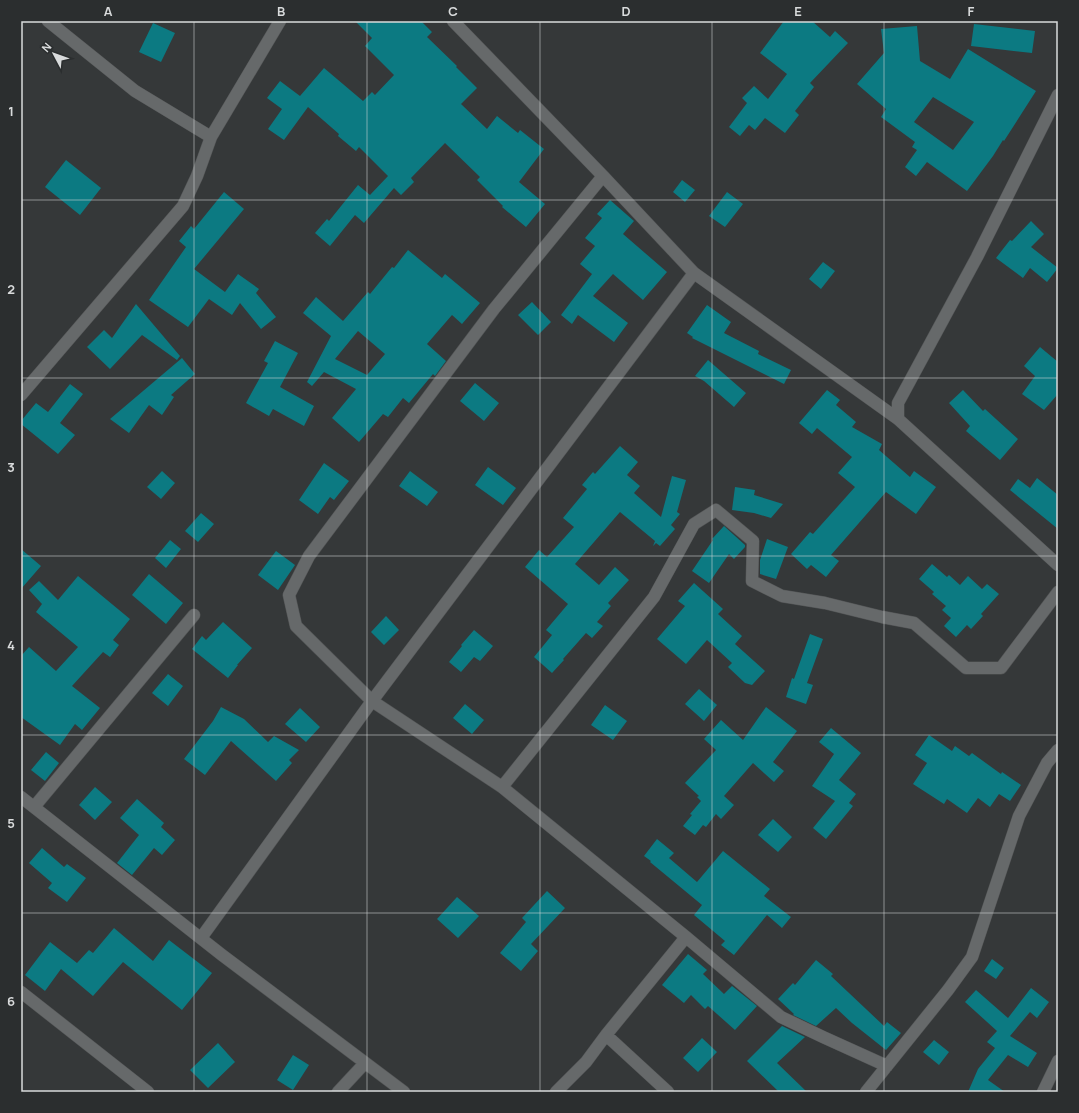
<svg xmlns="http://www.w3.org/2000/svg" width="1079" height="1113" viewBox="0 0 1079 1113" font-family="Manrope,sans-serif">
	<rect width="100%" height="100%" fill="#353839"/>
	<path fill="#0c7a82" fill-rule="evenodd" d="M355,21H421L432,32L427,37L457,66L456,67L477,88L461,104L487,129L497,116L518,133L520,130L544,149L519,182L545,204L526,227L502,207L503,206L477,180L480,177L445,143L411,178L414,182L401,195L394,188L364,223L355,215L330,246L315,233L327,219L329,221L358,185L370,195L388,176L359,147L356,151L338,136L339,134L308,107L284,140L268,129L282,109L267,98L280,81L300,96L324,68L363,101L372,92L375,95L394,75L365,46L372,38Z
		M784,21H812L830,37L835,31L848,43L810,83L814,87L795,111L799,115L785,133L765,118L755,130L749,125L740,136L729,127L747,103L742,98L754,86L768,99L787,74L760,53Z
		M153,23L175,33L161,62L139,52Z
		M974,24L1035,31L1032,53L971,46Z
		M917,26L920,61L950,79L968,49L1036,91L1004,141L1003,140L993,156L967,191L927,162L916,176L905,167L917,150L912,147L915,142L881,117L886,109L857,84L884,53L881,29ZM933,97L974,122L953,150L914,122Z
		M66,160L101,188L80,215L45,187Z
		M682,180L695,190L685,202L673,192Z
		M224,192L244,209L194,269L225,292L238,274L259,289L256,293L276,317L261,329L240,303L232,315L209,299L188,327L149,300L186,247L179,241L191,226L194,229Z
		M727,192L743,204L725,227L709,216Z
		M610,200L634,221L623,234L667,272L643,300L613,274L593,296L628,323L614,342L578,315L572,324L561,315L592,274L580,264L595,246L585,238L602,218L597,214Z
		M1031,221L1044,234L1031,247L1058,268L1047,282L1030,268L1023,278L996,258L1010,240L1012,241Z
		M408,250L442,278L445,274L480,303L462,324L452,315L427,344L446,361L435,376L433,374L409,403L403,398L388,417L383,414L359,442L332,418L356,389L324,372L312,386L307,382L331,336L303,313L316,297L343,321L368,292L370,294L392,267L394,268ZM358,331L385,354L367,375L335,359Z
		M823,262L835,271L821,289L809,279Z
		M532,302L551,322L538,335L518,315Z
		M136,304L180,356L177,360L142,335L110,369L87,347L104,330L112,338Z
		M707,305L731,322L724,333L759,351L758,354L791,370L784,384L692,338L693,337L687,333Z
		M275,341L298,353L280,387L314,406L304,426L273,409L269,416L246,403L268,363L264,361Z
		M1040,347L1058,362V394L1044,410L1022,394L1035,376L1024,366Z
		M182,358L195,374L171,395L174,397L162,415L149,405L129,433L110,419Z
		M708,360L746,393L734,407L704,381L695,376Z
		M475,383L499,403L484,421L460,401Z
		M70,384L83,394L60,423L75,435L58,454L21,424V421L36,403L48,412Z
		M827,390L840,400L836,405L856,422L852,427L882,444L879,450L910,477L914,471L936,487L916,514L886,492L831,555L839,561L826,577L811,565L807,569L791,554L810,532L813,534L855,487L838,473L852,457L817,428L812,434L799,423Z
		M963,390L983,411L985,409L1018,439L1000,460L966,431L970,426L949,403Z
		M620,446L638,462L627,475L640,486L634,493L661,517L672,476L686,480L677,512L680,514L671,525L675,529L660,546L656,543L653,546L655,541L620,512L575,564L599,585L615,567L629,580L608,603L611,606L597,622L603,626L592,638L586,633L563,659L564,660L552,673L534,657L552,635L546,630L568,604L525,567L539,550L547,557L574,527L563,518L587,489L582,485L593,472L595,474Z
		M324,463L349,481L334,500L330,497L318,514L299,500Z
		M488,467L516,488L503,505L475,485Z
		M162,471L175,483L161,499L147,487Z
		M410,471L438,492L427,506L399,486Z
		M1037,478L1058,495V529L1010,490L1018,479L1030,488Z
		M735,487L755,490L754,495L783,504L771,518L754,513L732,510Z
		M201,513L214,524L198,542L185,531Z
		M724,526L745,545V547L734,559L729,554L709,583L692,571L713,540L712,539Z
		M767,539L788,547L776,579L760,574V560Z
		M170,540L181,549L166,568L155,558Z
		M21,549L41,566L21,589Z
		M276,551L295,565L278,590L258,575Z
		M932,564L947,577L949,575L960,585L968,576L982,589L987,584L999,594L981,614L983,616L971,629L967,625L956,637L944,626L951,618L942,610L946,606L932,594L934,592L919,579Z
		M149,574L183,603L166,624L132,595Z
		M78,576L130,619L113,640L119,645L110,657L103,652L72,686L100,708L82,730L75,724L60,745L21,717V656L29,647L56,671L78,647L36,612L42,604L29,590L39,581L58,600Z
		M694,583L723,609L718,614L742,636L735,644L765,671L752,685L745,683L728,667L732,663L707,640L686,664L657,639L685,606L678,601Z
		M386,616L399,630L384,645L371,632Z
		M223,622L252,648L237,665H238L228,678L192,649L202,636L206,640Z
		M474,630L493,646L480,661L474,657L461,672L449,662L462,646L461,645Z
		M810,634L823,639L807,683L813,685L806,704L786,697L792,678L794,679Z
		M168,674L183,686L168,706L152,693Z
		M699,689L717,705L704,721L685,704Z
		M465,704L484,720L472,734L453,718Z
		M605,705L627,721L613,740L591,725Z
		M221,707L244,719L268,742L274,736L299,750L289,760L292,763L276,781L231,741L205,775L184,759L213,721Z
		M766,707L797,731L773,762L784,771L774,782L753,763L724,796L734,805L721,819L716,814L706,827L703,825L695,835L683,826L692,815L690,814L701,801L697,797L699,796L685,783L716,750L704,739L721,720L743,740Z
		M300,708L320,727L306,742L285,724Z
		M831,728L861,753L839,780L856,794L849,803L853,806L826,839L813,828L835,801L812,786L834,754L819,742Z
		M929,735L952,751L955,746L969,756L972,753L1001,774L1002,772L1021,785L1010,801L999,794L990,807L978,798L967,813L947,799L944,804L913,784L927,763L915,755Z
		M46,752L59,763L45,781L31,770Z
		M95,787L112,802L95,820L79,805Z
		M137,799L164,823L161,827L175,840L162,855L154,848L132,875L117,863L139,835L120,818Z
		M773,819L792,837L778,852L758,835Z
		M657,839L674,853L669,858L697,882L723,851L770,889L764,896L791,917L782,928L767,915L734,955L721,945L725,941L694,915L702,905L650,862L651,861L644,856Z
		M42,848L64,867L67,864L86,878L67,902L48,888L52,883L29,863Z
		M547,891L565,908L531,944L538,951L521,971L500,953L526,922L522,918Z
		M457,897L479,916L458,938L437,919Z
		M114,928L153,961L169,940L212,973L182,1010L123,962L93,996L61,969L45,991L25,975L50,942L77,963L89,950L93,953Z
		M688,954L707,970L703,974L724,994L732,986L757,1006L735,1030L708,1006L705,1009L691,995L684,1003L662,985Z
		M992,959L1004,968L996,979L984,971Z
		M816,960L833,974L831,976L884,1026L887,1022L901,1033L886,1050L852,1023L836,1008L816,1026L793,1015L794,1014L778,999L793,983L795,985Z
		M1031,988L1049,1002L1037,1018L1030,1012L1010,1036L1037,1053L1028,1067L1008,1055L988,1080L1005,1092H968L978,1069L995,1048L987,1042L997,1031L965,1002L976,990L1008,1018Z
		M782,1026L805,1037L777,1063L807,1092H779L747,1061Z
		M702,1038L717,1052L698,1072L683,1058Z
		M934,1040L949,1052L939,1065L923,1052Z
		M218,1043L235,1062L208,1088L190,1070Z
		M293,1055L309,1065L293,1090L277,1080Z"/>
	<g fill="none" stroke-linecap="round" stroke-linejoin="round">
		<g stroke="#525455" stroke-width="13">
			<path id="street" d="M48,21L135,91L211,137
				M453,21L603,176L694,273L898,419L1058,565
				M603,176L494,309L309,556L289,595L296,626L372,701L502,787L686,937L781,1017L823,1037L887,1066
				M21,395L183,206L197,176L211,137L280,21
				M898,419V403L977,257L1058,95
				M502,787L654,597L694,524L716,510L753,541L752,581L782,596L825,603L882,617L914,623L966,668H1001L1058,592
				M21,797L222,955L404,1092
				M34,807L194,615
				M201,938L372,701L694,273
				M21,992L148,1092
				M606,1035L668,1092
				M338,1092L365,1063
				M556,1092L586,1062L606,1035L686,937
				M866,1092L948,990L972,957L1019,816L1047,763L1058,750
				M1043,1092L1058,1061"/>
		</g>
		<use href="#street" stroke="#66696a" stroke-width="12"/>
	</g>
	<path fill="none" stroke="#d9dbdc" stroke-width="1" stroke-opacity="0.55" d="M194,21V1092M367,21V1092M540,21V1092M712,21V1092M884,21V1092M21,200H1058M21,378H1058M21,556H1058M21,735H1058M21,913H1058"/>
	<rect width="1079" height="1113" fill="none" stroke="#2b2e2f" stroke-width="44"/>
	<g transform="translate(54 54) rotate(311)" stroke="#2b2e2f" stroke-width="3" paint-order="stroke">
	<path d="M0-3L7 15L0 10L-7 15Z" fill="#d9dbdc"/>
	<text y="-6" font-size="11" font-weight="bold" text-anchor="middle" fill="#d9dbdc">N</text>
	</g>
	<rect x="22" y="22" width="1035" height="1069" fill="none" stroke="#d9dbdc" stroke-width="1.5"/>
	<g font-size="13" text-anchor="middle" font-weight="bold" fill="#d9dbdc">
		<text x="108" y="16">A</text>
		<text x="281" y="16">B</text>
		<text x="453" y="16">C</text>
		<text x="626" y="16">D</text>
		<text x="798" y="16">E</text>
		<text x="971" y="16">F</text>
		<text x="11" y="116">1</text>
		<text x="11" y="294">2</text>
		<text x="11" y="472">3</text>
		<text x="11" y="650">4</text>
		<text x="11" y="828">5</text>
		<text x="11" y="1006">6</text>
	</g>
</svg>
